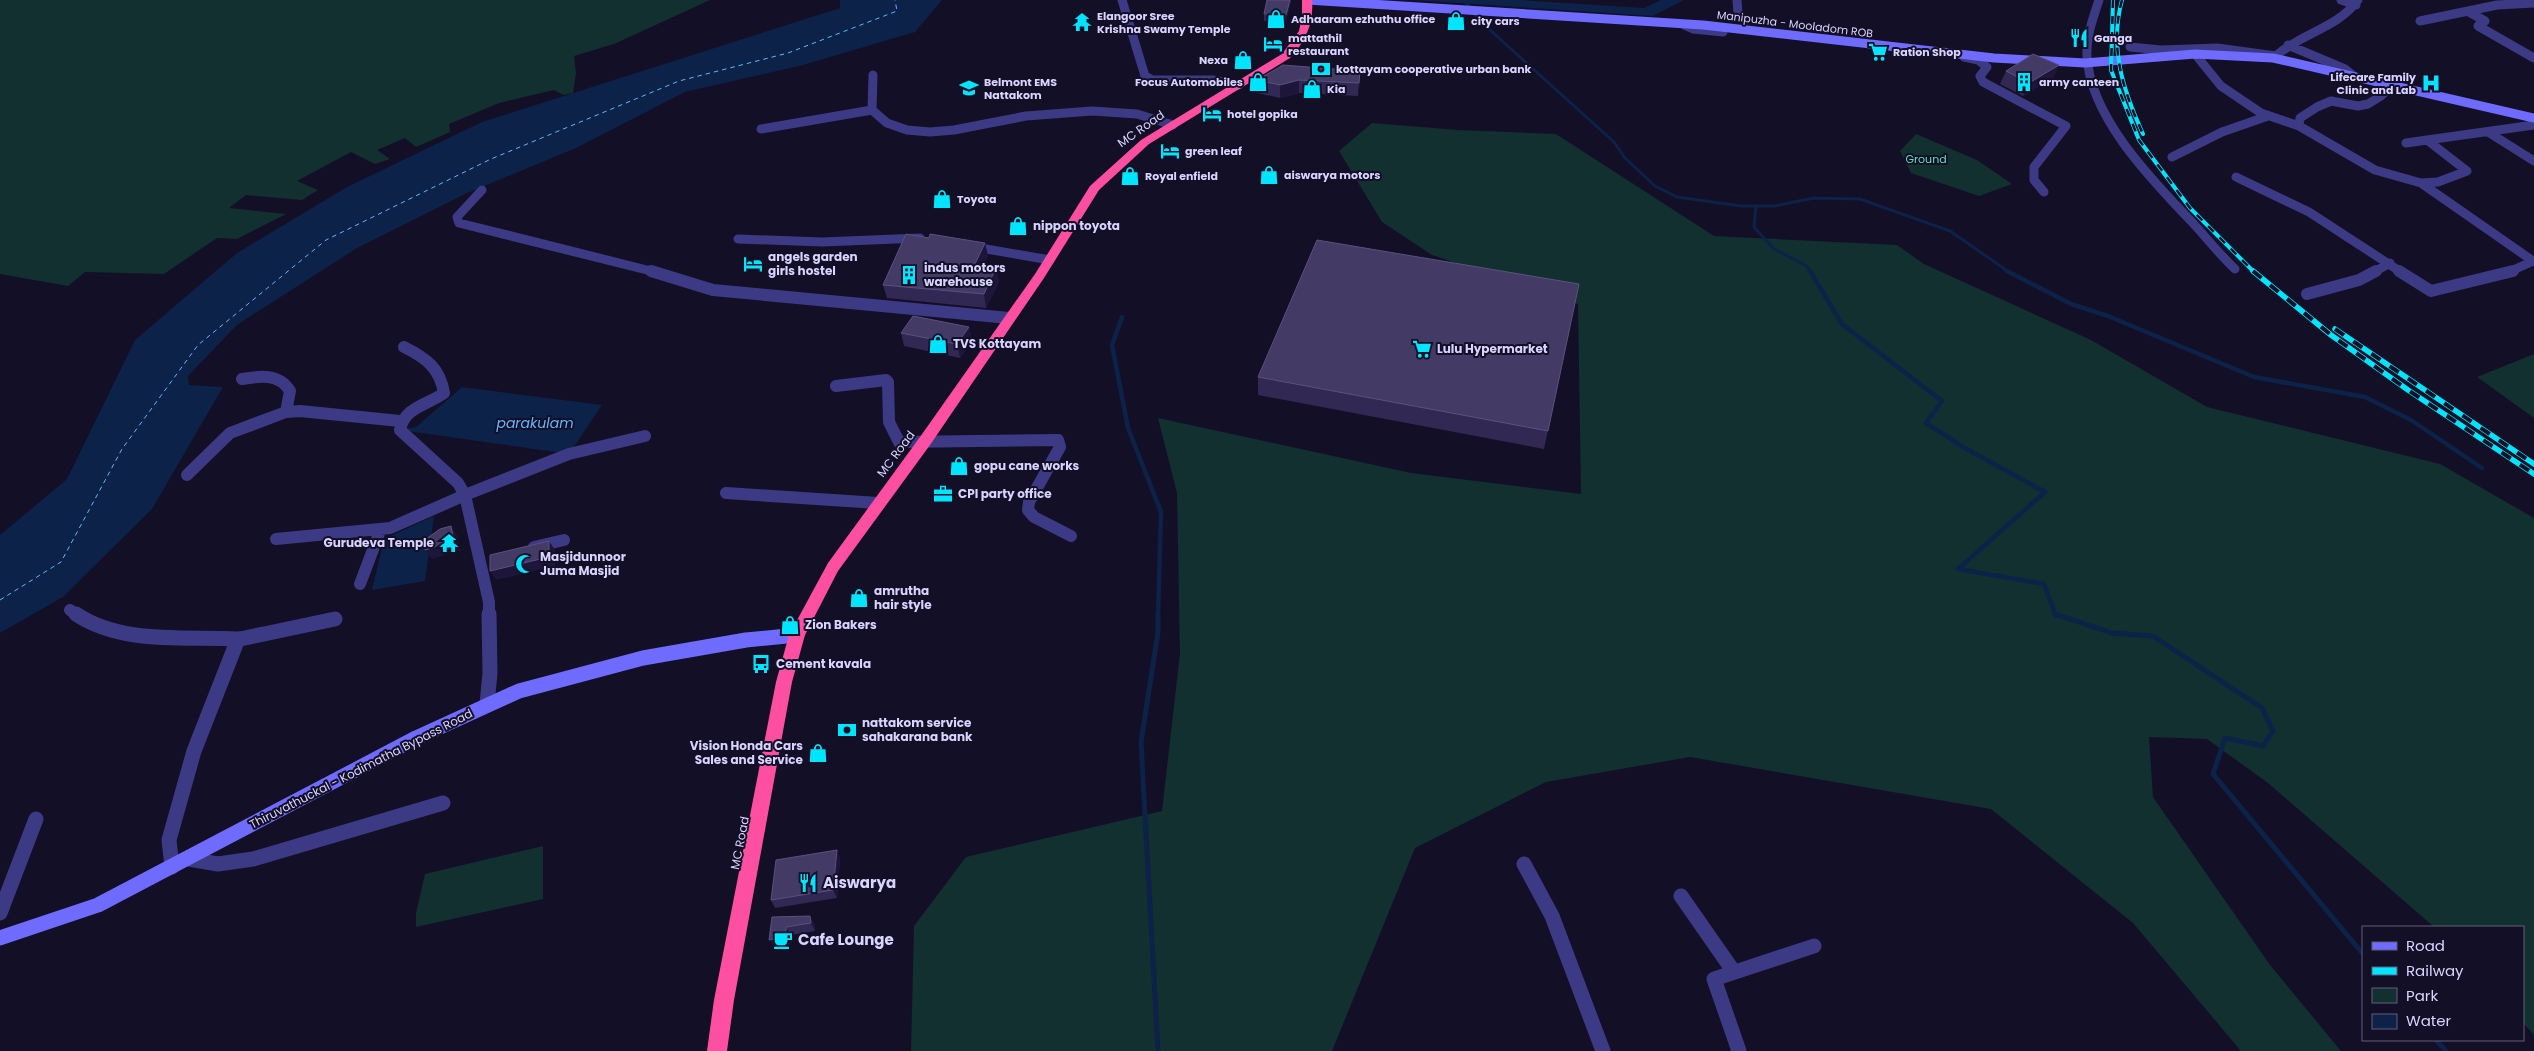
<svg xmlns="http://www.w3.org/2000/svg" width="2534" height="1051" viewBox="0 0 2534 1051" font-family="Poppins,sans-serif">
	<rect width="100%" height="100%" fill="#130f26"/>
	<path fill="#12302f" d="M0,0H710L614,44L574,56L576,73L573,93L563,95L554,90L499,103L449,124L450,132L416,147L405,138L377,150L390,159L375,164L351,152L297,181L318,190L302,200L246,195L229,208L286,214L237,239L217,238L164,274L85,272L68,286L0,274Z
		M1372,123L1458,130L1556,134L1714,236L1897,245L1924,264L2091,340L2207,407L2440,464L2534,518V1035L2523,1023V927H2434L2268,783L2207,739L2149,737L2153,797L2270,965L2341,1051H2241L2133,923L1991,809L1690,757L1546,782L1415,848L1332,1051H911L914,926L966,857L1162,811L1180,653L1177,493L1158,418L1411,473L1581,494L1578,304L1432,255L1382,222L1339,151Z
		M1916,134L1977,160L2012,184L1979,196L1911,173L1900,151Z
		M2534,354V418L2477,377Z
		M543,846V899L416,927V913L425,874Z"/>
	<path fill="#0c2248" d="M840,0H942L915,32L803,65L685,92L576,148L465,194L357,248L237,325L188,376L189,385L223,387L152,509L63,597L0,633V535L67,479L135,340L237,253L347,187L482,122L840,8Z
		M1413,0H1522L1644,8L1661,0H1684L1653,16Z
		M462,387L602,405L569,454L400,430L416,427Z
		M434,516L425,581L372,590L384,539Z"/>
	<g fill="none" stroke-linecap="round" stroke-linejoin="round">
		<path stroke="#0c2248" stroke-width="3" d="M1465,1L1479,20L1614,142L1625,158L1655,186L1677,197L1741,206H1774L1814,198L1860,199L1950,231L2009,272
			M1756,206L1754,227L1774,249L1807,266L1810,272"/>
		<path stroke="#0c2248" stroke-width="4.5" d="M1810,271L1842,324L1942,401L1926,423L1963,447L2045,492L1958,569L2044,584L2056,616
			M2007,271L2071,304L2108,316L2254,377L2365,397L2411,420L2482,468
			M1122,317L1112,345L1128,428L1161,512L1158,616"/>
		<path stroke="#0c2248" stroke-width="5" d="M2055,614L2112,633L2153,636L2262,708L2273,731L2263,746L2225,738L2213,774L2363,954
			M2436,1040L2446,1051
			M1158,1051L1141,742L1158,632V614"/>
		<path stroke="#62b6ff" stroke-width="1" stroke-dasharray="4.5 4" stroke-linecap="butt" d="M0,600L61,562L122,449L198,345L326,240L491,159L679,81L788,53L897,11L895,0"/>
		<path stroke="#3d3a85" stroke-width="9" d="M1122,0L1145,76L1152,80H1213L1239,85
			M1737,0L1738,14
			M2099,0C2093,18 2086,37 2087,56C2090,117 2151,179 2191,221C2206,237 2219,254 2235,269
			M2341,0L2356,5
			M2469,12L2485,21L2478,26L2534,58
			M2420,21L2497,5L2534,3
			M1684,25L1693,29L1723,32
			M2288,45L2345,69L2355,77
			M2130,47L2161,50L2217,48L2276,56
			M2195,54L2221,86L2261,113L2299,126
			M2276,56C2301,33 2338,28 2358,0
			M1964,57L1978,60L1987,67L1980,76L1983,82L2066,126L2034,167V180L2044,192
			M873,75L872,110L887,123L907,130L930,132L954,130L1026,116L1092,111L1137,114L1173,125
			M2391,86L2381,96L2368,104L2358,106L2331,101L2317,107L2300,118L2299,126L2375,170L2421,183
			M761,129L872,110
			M2488,132L2534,161
			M2427,140L2467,171L2438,182L2421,183L2533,261L2509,272
			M2406,143L2534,125
			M2172,157L2222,132L2268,116
			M2236,177L2309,212L2401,272
			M482,190L457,217L459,223L655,272
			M738,239L822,242L920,238
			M969,246L1050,260
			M2374,272L2390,263"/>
		<path stroke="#3d3a85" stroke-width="12" d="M651,271L713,290L1009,318
			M2399,271L2431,291L2513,271
			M2307,294L2359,280L2376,271
			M404,347C426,358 440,368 444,393C428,405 404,407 400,430L458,483L465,495L489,602V616
			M242,379C260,376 279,373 290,391L286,412
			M836,386L886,380L888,382L889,422L899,442L1058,440L1060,447L1029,502L1028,510L1034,517L1071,536
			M187,475L230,433L286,412L300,411L400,421
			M726,493L878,503
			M276,539L390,528L465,495L569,454L645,436
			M534,547L564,540
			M360,584L380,531
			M70,610L78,616"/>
		<path stroke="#3d3a85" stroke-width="15" d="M76,614C122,645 186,636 237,639C245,639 256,635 264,634C287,629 311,624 335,619
			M487,704L490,673L489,614
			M189,859L218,864L253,859L443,803
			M1524,864L1552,916L1603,1051
			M172,867L169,840L194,751L238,639
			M1681,896L1734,972
			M0,913L36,819
			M1739,1051L1714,979L1814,946"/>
		<path stroke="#6f6bff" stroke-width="9" d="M1307,0L1703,25L1994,58L2085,63L2195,54L2273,58L2534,118"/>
		<path stroke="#6f6bff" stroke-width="15" d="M0,938L98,905L416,738L519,691L643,658L746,640L797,635"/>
		<path fill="#ff4fa3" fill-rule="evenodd" d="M1302,0H1312C1314,23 1306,41 1290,58L1149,144L1099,190L1044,278L930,445L838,571L805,635L792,682L734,1000L727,1051H707L714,1000L776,682L789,635L828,563L920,437L1035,274L1090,186L1141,140L1282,54L1299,31L1302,16Z"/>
		<g stroke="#00e5ff" stroke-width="4">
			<path id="rail-far1" d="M2113,0L2111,70L2139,140L2190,208L2254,272
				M2122,0C2109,48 2123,90 2143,134"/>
		</g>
		<g stroke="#00e5ff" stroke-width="5.5">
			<path id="rail" d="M2253,271L2331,335L2408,390L2534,474
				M2335,329L2534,464"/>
		</g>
		<use href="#rail-far1" stroke="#130f26" stroke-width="2.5" stroke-dasharray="8" stroke-linecap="butt"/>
		<use href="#rail" stroke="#130f26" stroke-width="4" stroke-dasharray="11" stroke-linecap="butt"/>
	</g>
	<path fill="#312854" d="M1267,0H1291L1286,22L1264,21V14Z
		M2059,65L2053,78L2023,96L2000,84L2006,71Z
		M1360,71L1358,96L1299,93L1280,98L1257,93V80Z
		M985,243L988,256L982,268H996L999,282L986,308L887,298L883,285Z
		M1579,284L1544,449L1258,395V377Z
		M969,327L972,341L960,358L904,346L901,333Z
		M840,858L837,898L775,908L771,900Z
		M772,917L814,923L815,931L791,935V944L774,948Z"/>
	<path fill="#1d163a" d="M1290,0H1291L1286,22V15Z
		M2059,65L2053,78L2023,96L2029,83Z
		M1360,71V84L1358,96L1359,83Z
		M1299,80V93L1280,98V85Z
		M985,243L988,256L975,282L973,268Z
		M996,268L999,282L986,308L984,294Z
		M969,327L972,341L960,358L957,344Z
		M451,526L457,535L460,550L432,559L425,550Z
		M549,541L555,550V566L496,580L490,571Z
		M837,850L840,858L837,898L833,890Z
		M810,916L814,923L815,931L811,923Z
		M786,927L791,935V944L774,948L769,940Z"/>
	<path fill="#433a66" stroke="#5a527e" d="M1267,0H1290L1286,15L1264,14Z
		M2033,54L2059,65L2029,83L2006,71Z
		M1283,65L1360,71L1359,83L1299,80L1280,85L1257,80Z
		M906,234L929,238L930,234L985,243L973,268H996L984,294L883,285Z
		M1317,240L1579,284L1548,431L1258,377Z
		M913,316L969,327L957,344L901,333Z
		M451,526L454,541L425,550L426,539L440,529Z
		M549,541V557L490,571V555Z
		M837,850L833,890L771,900L776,860Z
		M810,916L811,923L786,927V936L769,940L772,917Z"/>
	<defs>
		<g id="shop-bare" transform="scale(1.5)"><path d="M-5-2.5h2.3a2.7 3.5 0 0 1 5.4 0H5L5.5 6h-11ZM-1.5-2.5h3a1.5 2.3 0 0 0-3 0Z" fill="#00e5ff" stroke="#130f26" stroke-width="2.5" paint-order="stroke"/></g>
		<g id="temple-bare" transform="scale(1.5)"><path d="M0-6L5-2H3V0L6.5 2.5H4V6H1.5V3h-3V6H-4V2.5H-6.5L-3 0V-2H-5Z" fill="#00e5ff" stroke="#130f26" stroke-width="2.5" paint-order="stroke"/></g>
		<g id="restaurant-bare" transform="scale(1.5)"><path d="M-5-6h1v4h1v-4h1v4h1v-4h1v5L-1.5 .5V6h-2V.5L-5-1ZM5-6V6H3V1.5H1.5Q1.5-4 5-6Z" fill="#00e5ff" stroke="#130f26" stroke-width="2.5" paint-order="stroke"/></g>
		<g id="hotel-bare" transform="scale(1.5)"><path d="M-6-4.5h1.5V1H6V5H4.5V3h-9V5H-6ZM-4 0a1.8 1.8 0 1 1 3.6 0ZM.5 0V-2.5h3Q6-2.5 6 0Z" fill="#00e5ff" stroke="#130f26" stroke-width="2.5" paint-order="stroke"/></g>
		<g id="supermarket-bare" transform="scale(1.5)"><path d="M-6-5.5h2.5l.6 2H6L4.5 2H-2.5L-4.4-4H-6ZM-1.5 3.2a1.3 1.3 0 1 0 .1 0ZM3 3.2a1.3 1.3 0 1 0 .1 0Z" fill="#00e5ff" stroke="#130f26" stroke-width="2.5" paint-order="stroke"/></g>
		<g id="bank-bare" transform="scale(1.5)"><path d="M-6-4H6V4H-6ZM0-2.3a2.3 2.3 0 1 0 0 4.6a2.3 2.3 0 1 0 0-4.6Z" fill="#00e5ff" stroke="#130f26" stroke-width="2.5" paint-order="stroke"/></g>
		<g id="building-bare" transform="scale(1.5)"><path d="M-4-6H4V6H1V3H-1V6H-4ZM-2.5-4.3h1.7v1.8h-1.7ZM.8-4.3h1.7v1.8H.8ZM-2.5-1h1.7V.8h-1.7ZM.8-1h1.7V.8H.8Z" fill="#00e5ff" stroke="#130f26" stroke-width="2.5" paint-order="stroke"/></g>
		<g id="hospital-bare" transform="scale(1.5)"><path d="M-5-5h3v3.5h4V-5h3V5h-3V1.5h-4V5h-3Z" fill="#00e5ff" stroke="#130f26" stroke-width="2.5" paint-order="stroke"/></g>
		<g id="school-bare" transform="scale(1.5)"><path d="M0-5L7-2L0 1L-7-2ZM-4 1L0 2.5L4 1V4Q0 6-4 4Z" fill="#00e5ff" stroke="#130f26" stroke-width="2.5" paint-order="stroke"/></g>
		<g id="office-bare" transform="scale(1.5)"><path d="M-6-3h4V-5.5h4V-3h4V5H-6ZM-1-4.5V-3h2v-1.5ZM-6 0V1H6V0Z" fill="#00e5ff" stroke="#130f26" stroke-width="2.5" paint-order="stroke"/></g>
		<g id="mosque-bare" transform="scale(1.5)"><path d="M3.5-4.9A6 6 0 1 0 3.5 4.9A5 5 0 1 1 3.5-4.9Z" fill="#00e5ff" stroke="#130f26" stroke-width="2.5" paint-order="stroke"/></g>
		<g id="bus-bare" transform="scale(1.5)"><path d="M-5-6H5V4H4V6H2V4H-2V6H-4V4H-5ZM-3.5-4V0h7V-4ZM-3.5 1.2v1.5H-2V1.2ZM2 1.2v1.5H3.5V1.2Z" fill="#00e5ff" stroke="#130f26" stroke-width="2.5" paint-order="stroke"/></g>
		<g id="cafe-bare" transform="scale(1.5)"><path d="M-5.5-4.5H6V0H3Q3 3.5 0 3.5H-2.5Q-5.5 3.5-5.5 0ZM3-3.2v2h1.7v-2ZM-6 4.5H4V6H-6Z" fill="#00e5ff" stroke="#130f26" stroke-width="2.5" paint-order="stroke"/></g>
	</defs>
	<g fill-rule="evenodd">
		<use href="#shop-bare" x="1276" y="19"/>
		<use href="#shop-bare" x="1456" y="21"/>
		<use href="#temple-bare" x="1082" y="22"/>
		<use href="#restaurant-bare" x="2079" y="38"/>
		<use href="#hotel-bare" x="1273" y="44"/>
		<use href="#supermarket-bare" x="1878" y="52"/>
		<use href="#shop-bare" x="1243" y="60"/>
		<use href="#bank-bare" x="1321" y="69"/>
		<use href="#shop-bare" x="1258" y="82"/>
		<use href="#building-bare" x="2024" y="82"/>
		<use href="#hospital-bare" x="2431" y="83"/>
		<use href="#school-bare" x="969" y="88"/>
		<use href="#shop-bare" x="1312" y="89"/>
		<use href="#hotel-bare" x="1212" y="114"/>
		<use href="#hotel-bare" x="1170" y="151"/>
		<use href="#shop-bare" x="1269" y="175"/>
		<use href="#shop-bare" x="1130" y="176"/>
		<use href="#shop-bare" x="942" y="199"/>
		<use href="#shop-bare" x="1018" y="226"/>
		<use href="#hotel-bare" x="753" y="264"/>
		<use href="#building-bare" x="909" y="275"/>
		<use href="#shop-bare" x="938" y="344"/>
		<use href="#supermarket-bare" x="1422" y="349"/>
		<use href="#shop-bare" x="959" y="466"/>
		<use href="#office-bare" x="943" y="494"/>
		<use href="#temple-bare" x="449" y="543"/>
		<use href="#mosque-bare" x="525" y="564"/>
		<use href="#shop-bare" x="859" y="598"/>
		<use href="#shop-bare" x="790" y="625"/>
		<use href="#bus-bare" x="761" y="664"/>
		<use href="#bank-bare" x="847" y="730"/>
		<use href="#shop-bare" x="818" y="753"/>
		<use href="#restaurant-bare" x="808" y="883"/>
		<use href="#cafe-bare" x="783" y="940"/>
	</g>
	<g text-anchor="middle" stroke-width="4" stroke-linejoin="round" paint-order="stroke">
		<g font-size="11" font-weight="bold" fill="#d9d4ff" stroke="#130f26" text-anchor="start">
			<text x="1097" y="20">Elangoor Sree<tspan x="1097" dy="13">Krishna Swamy Temple</tspan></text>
			<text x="1291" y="23">Adhaaram ezhuthu office</text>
			<text x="1471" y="25">city cars</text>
			<text x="1288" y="42">mattathil<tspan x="1288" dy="13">restaurant</tspan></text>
			<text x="2094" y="42">Ganga</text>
			<text x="1893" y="56">Ration Shop</text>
			<text x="1228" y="64" text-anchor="end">Nexa</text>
			<text x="1336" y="73">kottayam cooperative urban bank</text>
			<text x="2416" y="81" text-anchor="end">Lifecare Family<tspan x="2416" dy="13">Clinic and Lab</tspan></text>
			<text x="984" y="86">Belmont EMS<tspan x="984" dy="13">Nattakom</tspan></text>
			<text x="1243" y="86" text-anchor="end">Focus Automobiles</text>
			<text x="2039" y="86">army canteen</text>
			<text x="1327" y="93">Kia</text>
			<text x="1227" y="118">hotel gopika</text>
			<text x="1185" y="155">green leaf</text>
			<text x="1284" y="179">aiswarya motors</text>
			<text x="1145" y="180">Royal enfield</text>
			<text x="957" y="203">Toyota</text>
		</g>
		<g font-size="11" fill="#d9d4ff" stroke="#130f26">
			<text transform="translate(1795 24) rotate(7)" y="4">Manipuzha - Mooladom ROB</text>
		</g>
		<g font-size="11" fill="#5fe0c0" stroke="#130f26">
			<text x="1926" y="163">Ground</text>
		</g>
		<g font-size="12" fill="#d9d4ff" stroke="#130f26">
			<text transform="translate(1141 129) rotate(-35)" y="4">MC Road</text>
			<text transform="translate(896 454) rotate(-53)" y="4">MC Road</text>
			<text transform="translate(361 769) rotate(-27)" y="4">Thiruvathuckal - Kodimatha Bypass Road</text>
			<text transform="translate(740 843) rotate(-79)" y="4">MC Road</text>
		</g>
		<g font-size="12" font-weight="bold" fill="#d9d4ff" stroke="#130f26" text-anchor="start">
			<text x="1033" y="230">nippon toyota</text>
			<text x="768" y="261">angels garden<tspan x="768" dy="14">girls hostel</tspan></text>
			<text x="924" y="272">indus motors<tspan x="924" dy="14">warehouse</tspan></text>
			<text x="953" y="348">TVS Kottayam</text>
			<text x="1437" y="353">Lulu Hypermarket</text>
			<text x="974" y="470">gopu cane works</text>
			<text x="958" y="498">CPI party office</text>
			<text x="434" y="547" text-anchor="end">Gurudeva Temple</text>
			<text x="540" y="561">Masjidunnoor<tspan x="540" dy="14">Juma Masjid</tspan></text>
			<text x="874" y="595">amrutha<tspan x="874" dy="14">hair style</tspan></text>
			<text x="805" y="629">Zion Bakers</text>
			<text x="776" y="668">Cement kavala</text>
			<text x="862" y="727">nattakom service<tspan x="862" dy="14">sahakarana bank</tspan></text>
			<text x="803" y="750" text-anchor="end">Vision Honda Cars<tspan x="803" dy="14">Sales and Service</tspan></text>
		</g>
		<g font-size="14" font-style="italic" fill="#62b6ff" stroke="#130f26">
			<text x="535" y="428">parakulam</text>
		</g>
		<g font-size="15" font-weight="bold" fill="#d9d4ff" stroke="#130f26" text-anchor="start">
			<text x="823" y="888">Aiswarya</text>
			<text x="798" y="945">Cafe Lounge</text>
		</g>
	</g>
	<rect x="2362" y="926" width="162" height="115" fill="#130f26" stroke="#625e7d"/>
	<rect x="2372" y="942" width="25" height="8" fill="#6f6bff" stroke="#625e7d"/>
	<text x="2406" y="951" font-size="15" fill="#d9d4ff">Road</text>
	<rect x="2372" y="967" width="25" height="8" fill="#00e5ff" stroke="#625e7d"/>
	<text x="2406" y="976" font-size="15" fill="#d9d4ff">Railway</text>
	<rect x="2372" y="988" width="25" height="15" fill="#12302f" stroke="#625e7d"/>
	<text x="2406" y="1001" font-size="15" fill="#d9d4ff">Park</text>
	<rect x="2372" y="1014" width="25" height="15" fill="#0c2248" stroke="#625e7d"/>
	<text x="2406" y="1026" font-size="15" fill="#d9d4ff">Water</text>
</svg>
